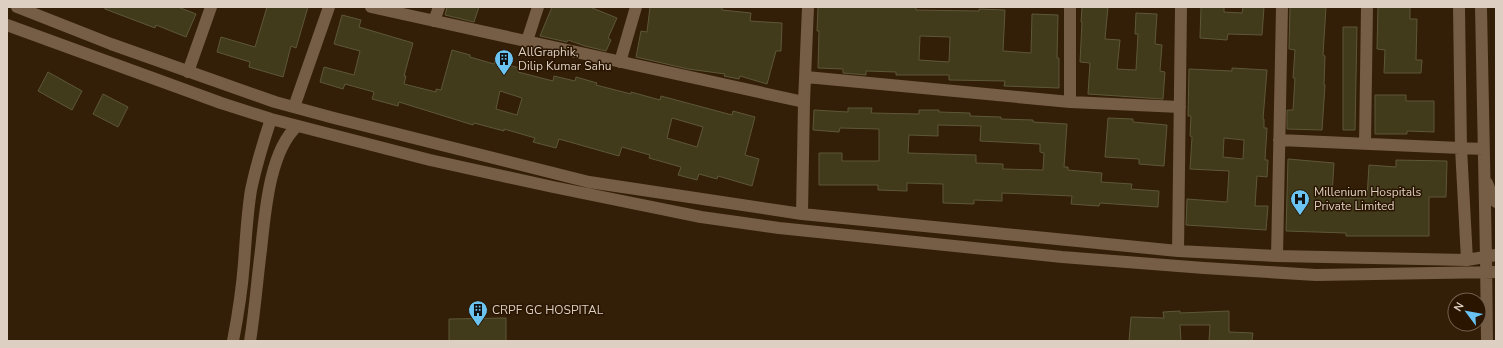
<svg xmlns="http://www.w3.org/2000/svg" width="1503" height="348" viewBox="0 0 1503 348" font-family="'Nunito Sans',sans-serif">
	<rect width="100%" height="100%" fill="#331e07"/>
	<path fill="#413b1c" stroke="#5d5737" fill-rule="evenodd" d="M105,7H178L196,14L186,37L156,25L155,28L105,9Z
		M267,7H308L296,48L291,46L283,77L249,67L250,62L217,52L221,37L255,47Z
		M447,7H479L474,22L445,15Z
		M552,7H590L617,18L608,38L611,40L606,51L585,46L568,40L567,42L540,36Z
		M650,7H722V10L751,13L750,21L782,23L781,51H776L767,84L740,76L739,79L724,76L725,74L688,69L636,57L641,31L647,32Z
		M818,7H916V10L979,11V9L1005,10L1003,51L1031,53L1032,14L1058,15L1057,58H1059V88L1004,86L1005,81L949,80V75H896V72L866,71V75L843,73V69L818,68L819,31H817ZM920,36L950,37L949,62L919,60Z
		M1082,7H1108L1105,39L1120,40L1117,69L1136,70L1138,34H1135L1136,13L1157,14L1155,44L1162,45L1160,71L1165,72L1163,99L1088,94L1090,63L1080,62L1082,22H1081Z
		M1201,7H1224V12L1242,13L1243,7H1264L1262,35L1228,34L1227,40L1200,38Z
		M1290,7H1326L1323,55L1325,56L1324,85H1325L1322,130L1287,129V110H1293L1295,78H1293L1295,50L1289,49Z
		M1378,7H1410V19H1417L1416,60H1422L1421,73H1384L1385,50L1377,49Z
		M342,15L361,20L359,27L413,43L404,76H406L404,84L436,92V89L441,90L452,50L470,55V57L494,64L495,61L519,68L518,72L553,81L554,76L575,81L576,77L597,83L596,85L631,94V92L660,100L661,96L732,115L733,111L755,117L745,155L759,159L752,186L718,176L717,179L699,174L697,180L678,175L681,167L649,158L650,155L622,147L619,156L559,139L556,148L533,142L535,138L504,129V131L474,123L473,125L399,102L398,106L372,99L374,92L345,84L343,89L320,82L324,67L354,75L360,51L334,44ZM500,91L522,98L517,115L496,109ZM672,118L703,127L697,147L667,138Z
		M1343,27H1357L1355,130H1343Z
		M1232,68L1267,70L1263,119H1264V128H1267L1265,160H1268L1267,177L1257,176L1255,206H1268L1266,230L1186,225L1187,199L1227,202L1229,171L1190,169L1192,137L1190,136L1191,116H1188L1189,69L1232,71ZM1224,138L1244,140L1243,159L1223,157Z
		M48,72L82,91L72,110L38,91Z
		M103,94L128,107L118,127L93,114Z
		M1375,95H1406V101H1434V132L1407,131V134H1375Z
		M848,108H872L871,113L919,114V110H939V112L970,113V116L1001,117V119L1033,120V122L1067,124L1064,167H1068V170L1102,173L1101,182L1132,184L1131,189L1159,191L1158,207L1100,203L1099,206L1071,204L1072,196L1002,193V201L974,200V204L943,203V184L907,183V191L878,190V185H819V153H842V161H879V129L840,128L839,132L813,130L814,110L848,112ZM938,125L981,126L980,141L1040,144V152L1044,153L1043,170L1003,169V164L976,163V155L908,153L909,135L938,136Z
		M1108,118L1133,119V122L1167,125L1164,166L1139,164V159L1105,157Z
		M1288,159L1334,163L1332,195H1337V198H1367L1369,165L1396,167V160L1447,161L1446,197H1429V236H1346V233L1286,231Z
		M1180,311V313L1229,311V332L1253,333L1252,341H1209L1210,325H1180L1181,341H1129L1131,317L1164,318L1163,312Z
		M506,318V341H449V319Z"/>
	<g fill="none" stroke-linecap="round" stroke-linejoin="round">
		<path stroke="#765d45" stroke-width="12" d="M17,7L111,44L275,102L334,118L589,182L802,214L1178,251L1277,256L1467,260L1496,255
			M371,7L804,102
			M1459,7L1461,148L1467,260
			M1481,7L1486,257L1487,341
			M434,21L439,7
			M7,25L221,103L271,119L430,160L553,187L701,217L779,228L1062,257L1204,268L1316,275L1496,272
			M527,41L538,7
			M620,62L636,7
			M188,72L211,7
			M806,77L1070,102L1180,107
			M1070,102V7
			M294,107L329,7
			M1279,140L1483,149
			M1365,144L1367,7
			M1487,183L1494,200L1496,202
			M802,214L804,102L808,7
			M1178,251L1181,7
			M1277,256L1282,7
			M233,341C238,315 242,289 244,263C246,238 247,214 251,190C256,166 263,143 271,119
			M250,341C255,311 257,280 261,250C265,214 269,152 297,126"/>
	</g>
	<defs>
		<g id="building-pin" transform="scale(1)"><path d="M0 17L-7.5 6A9.5 9.5 0 1 1 7.5 6Z" fill="#6ac3f1" stroke="#291500"/><path d="M-4-6H4V6H1V3H-1V6H-4ZM-2.5-4.3h1.7v1.8h-1.7ZM.8-4.3h1.7v1.8H.8ZM-2.5-1h1.7V.8h-1.7ZM.8-1h1.7V.8H.8Z" fill="#111"/></g>
		<g id="hospital-pin" transform="scale(1)"><path d="M0 17L-7.5 6A9.5 9.5 0 1 1 7.5 6Z" fill="#6ac3f1" stroke="#291500"/><path d="M-5-5h3v3.5h4V-5h3V5h-3V1.5h-4V5h-3Z" fill="#111"/></g>
	</defs>
	<g fill-rule="evenodd">
		<use href="#building-pin" x="504" y="59"/>
		<use href="#hospital-pin" x="1300" y="199"/>
		<use href="#building-pin" x="478" y="310"/>
	</g>
	<g text-anchor="middle" stroke-width="3" stroke-linejoin="round" paint-order="stroke">
		<g font-size="12" fill="#ddcfc1" stroke="#291500" text-anchor="start">
			<text x="518" y="56">AllGraphik,<tspan x="518" dy="14">Dilip Kumar Sahu</tspan></text>
			<text x="1314" y="196">Millenium Hospitals<tspan x="1314" dy="14">Private Limited</tspan></text>
			<text x="492" y="314">CRPF GC HOSPITAL</text>
		</g>
	</g>
	<rect width="1503" height="348" fill="none" stroke="#ddcfc1" stroke-width="16"/>
	<g transform="translate(1467 312) rotate(302)"><circle r="19" fill="#291500" stroke="#715f4d"/>
	<path d="M0-3L7 15L0 10L-7 15Z" fill="#6ac3f1"/>
	<text y="-6" font-size="11" font-weight="bold" text-anchor="middle" fill="#ddcfc1">N</text>
	</g>
</svg>
